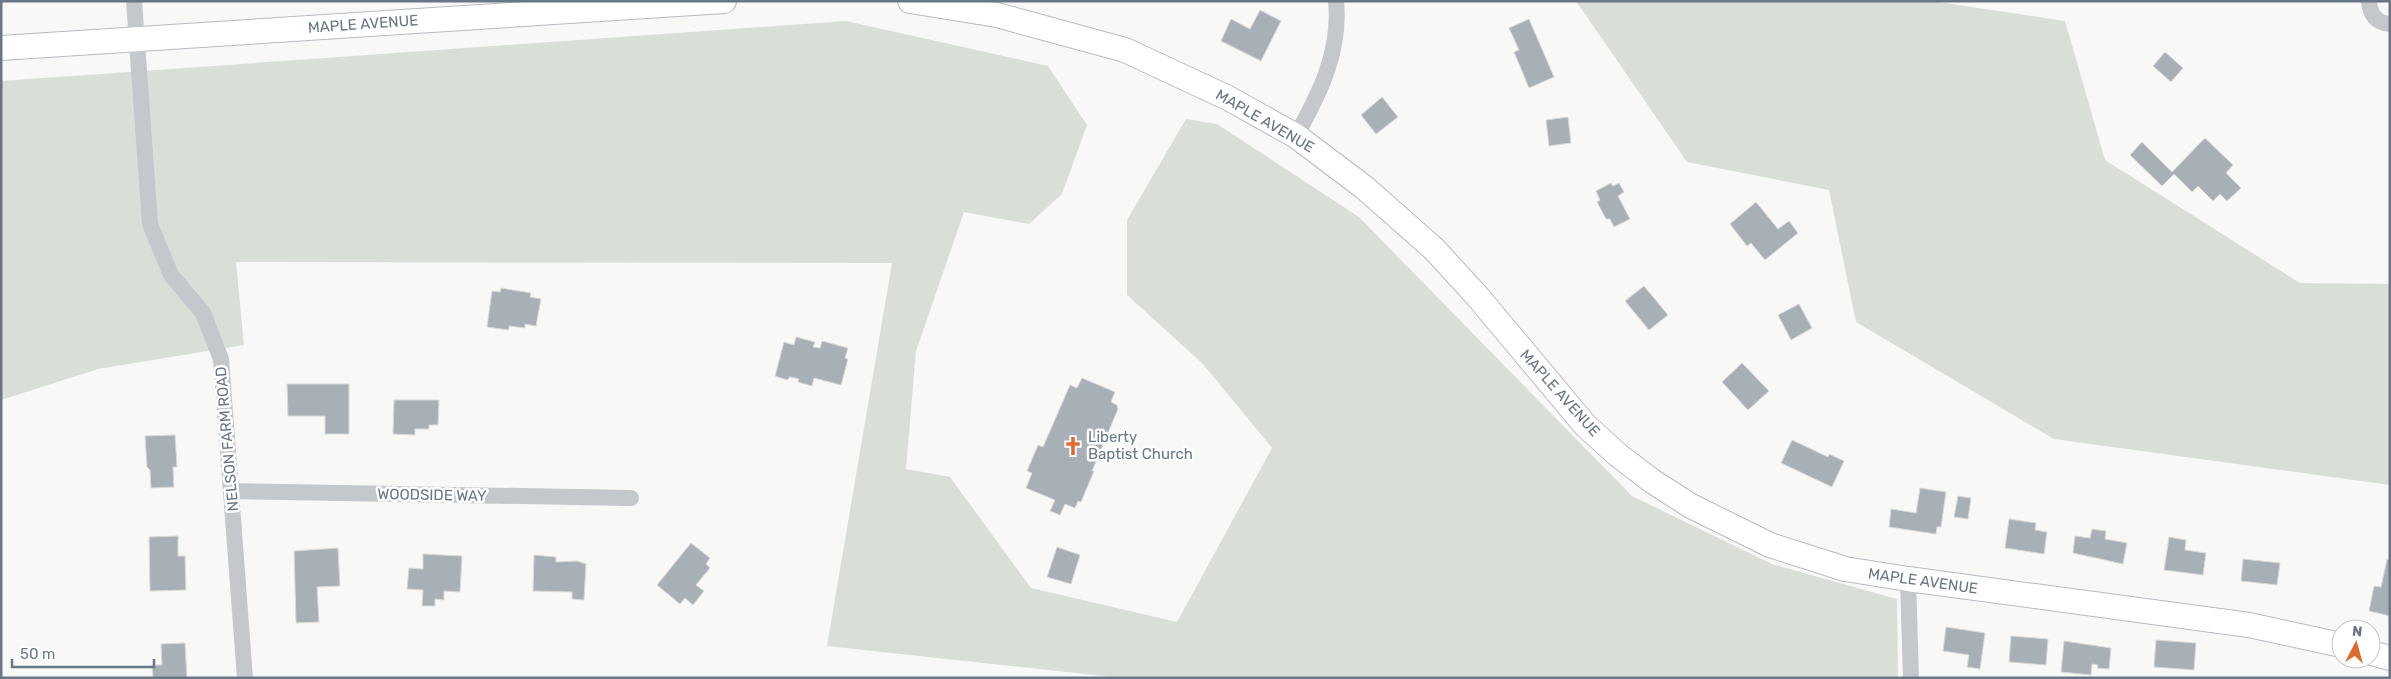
<svg xmlns="http://www.w3.org/2000/svg" width="2391" height="679" viewBox="0 0 2391 679" font-family="Rubik,sans-serif">
	<rect width="100%" height="100%" fill="#f8f8f6"/>
	<path fill="#d9dfd7" d="M1576,1H1931L2065,21L2105,160L2300,283L2390,284V485L2054,439L1856,322L1829,190L1687,162Z
		M846,21L1048,66L1087,125L1062,194L1029,224L964,212L916,351L906,469L950,477L1031,588L1177,622L1272,448L1203,364L1127,295V220L1186,119L1217,124L1359,217L1632,496L1772,564L1897,599L1898,678H1122L827,646L892,263L236,262L244,345L98,369L1,400V81Z"/>
	<path fill="#a8b0b7" stroke="#dadad8" d="M1260,10L1281,21L1261,61L1221,41L1231,19L1250,29Z
		M1529,19L1554,77L1529,88L1514,52L1519,50L1509,28Z
		M2165,52L2183,68L2171,82L2153,66Z
		M1382,97L1398,117L1376,134L1361,115Z
		M1568,117L1571,143L1549,146L1546,120Z
		M2205,138L2233,165L2226,173L2241,188L2227,201L2220,194L2213,201L2198,186L2192,192L2174,174L2162,186L2130,155L2142,142L2172,172Z
		M1611,183L1613,186L1619,183L1624,192L1618,196L1630,219L1614,227L1610,219H1606L1597,202L1600,200L1596,191Z
		M1756,202L1778,229L1789,221L1798,233L1765,260L1751,243L1747,246L1730,224Z
		M1644,286L1668,315L1649,330L1625,301Z
		M501,288L531,293L530,297L541,299L536,326L525,324V328L509,326V330L487,327L492,291L500,292Z
		M1799,304L1812,328L1791,340L1778,315Z
		M796,337L815,342L813,347L820,348L822,341L848,348L845,358L848,359L841,385L814,378L812,386L798,382L799,379L790,377L787,380L775,376L784,342L794,345Z
		M1742,363L1769,391L1748,410L1722,382Z
		M1082,378L1115,392L1111,402L1117,405L1118,409L1092,471H1094L1081,502L1078,501L1075,508L1065,504L1060,515L1050,511L1055,500L1026,488L1032,473L1027,471L1038,445L1043,447L1070,385L1077,388Z
		M287,384H349V434H325V416H288Z
		M394,400H439L438,425H429V429H415V435L393,434Z
		M175,435L177,467H173L174,487L151,488L150,470L147,467L145,436Z
		M1792,440L1828,457L1829,454L1844,461L1832,487L1781,463Z
		M1920,488L1946,492L1941,527H1937L1936,534L1889,527L1891,509L1916,513Z
		M1958,496L1971,498L1968,519L1954,517Z
		M2009,519L2036,523L2035,530L2047,532L2044,554L2005,548Z
		M2092,529L2106,531L2105,539L2127,543L2123,564L2073,553L2075,536L2090,538Z
		M178,536V556H185L186,590L150,591L149,537Z
		M2169,537L2186,540L2185,550L2206,553L2203,575L2164,570Z
		M691,543L710,558L706,564L710,568L696,585L704,591L693,605L685,598L680,604L657,585Z
		M1057,547L1080,555L1071,584L1047,577Z
		M338,548L340,586L317,587L319,622L296,623L294,551Z
		M423,554L462,556L460,592L444,591V600L435,599V606H422L423,590L407,589L409,568L423,569Z
		M534,555L556,557V562L577,561L586,564L584,600L572,599V592L533,591Z
		M2243,559L2280,563L2277,585L2241,581Z
		M2387,559L2390,560V616L2369,611L2374,586L2381,587Z
		M1946,627L1985,633L1980,669L1967,667L1969,655L1943,651Z
		M2011,636L2048,639L2046,665L2009,662Z
		M2156,640L2196,643L2194,670L2154,667Z
		M2064,641L2111,648L2109,669L2097,668L2098,665L2092,664L2091,675L2061,672Z
		M185,643L187,678H153L152,665H162L161,644Z"/>
	<g fill="none" stroke-linecap="round" stroke-linejoin="round">
		<g stroke="#b6bbc0" stroke-width="26">
			<path id="secondary" d="M910,1L997,15L1125,50L1228,98L1296,136L1365,188L1434,249L1478,297L1585,425L1618,455L1652,481L1691,506L1770,545L1845,569L1908,579L2249,625L2341,645
				M1,48L724,1
				M2371,653L2390,658"/>
		</g>
		<path stroke="#c4c7cb" stroke-width="16" d="M134,1L150,224L171,275L203,313L221,359L245,678
			M2369,1C2370,14 2376,23 2390,24
			M1296,136C1320,93 1341,51 1336,1
			M232,491L631,498
			M1908,579L1911,678"/>
		<use href="#secondary" stroke="#fff" stroke-width="24"/>
	</g>
	<defs>
		<g id="church-bare" transform="scale(1.5)"><path d="M-1.2-6h2.4v3.5h3.3v2.4h-3.3V6h-2.4V-.1h-3.3v-2.4h3.3Z" fill="#dd6a31" stroke="#fff" stroke-width="2.5" paint-order="stroke"/></g>
	</defs>
	<g fill-rule="evenodd">
		<use href="#church-bare" x="1073" y="446"/>
	</g>
	<g text-anchor="middle" stroke-width="5" stroke-linejoin="round" paint-order="stroke">
		<g font-size="15" fill="#687686" stroke="#fff">
			<text transform="translate(363 24) rotate(-4)" y="5">MAPLE AVENUE</text>
			<text transform="translate(1265 121) rotate(30)" y="5">MAPLE AVENUE</text>
			<text transform="translate(1560 393) rotate(48)" y="5">MAPLE AVENUE</text>
			<text transform="translate(227 439) rotate(-95)" y="5">NELSON FARM ROAD</text>
			<text transform="translate(432 495) rotate(1)" y="5">WOODSIDE WAY</text>
			<text transform="translate(1923 581) rotate(8)" y="5">MAPLE AVENUE</text>
		</g>
		<g font-size="15" fill="#687686" stroke="#fff" text-anchor="start">
			<text x="1088" y="442">Liberty<tspan x="1088" dy="17">Baptist Church</tspan></text>
		</g>
	</g>
	<rect width="2391" height="679" fill="none" stroke="#687686" stroke-width="5"/>
	<g transform="translate(2356 644) rotate(6)"><circle r="24" fill="#ffffff" stroke="#c3c8cf"/>
	<path d="M0-4L9 19L0 12L-9 19Z" fill="#dd6a31"/>
	<text y="-8" font-size="14" font-weight="bold" text-anchor="middle" fill="#687686">N</text>
	</g>
	<path d="M12 659v8h142v-8" fill="none" stroke="#687686" stroke-width="2.5"/>
	<text x="20" y="659" font-size="15" fill="#687686" stroke="#ffffff" stroke-width="4" paint-order="stroke">50 m</text>
</svg>
